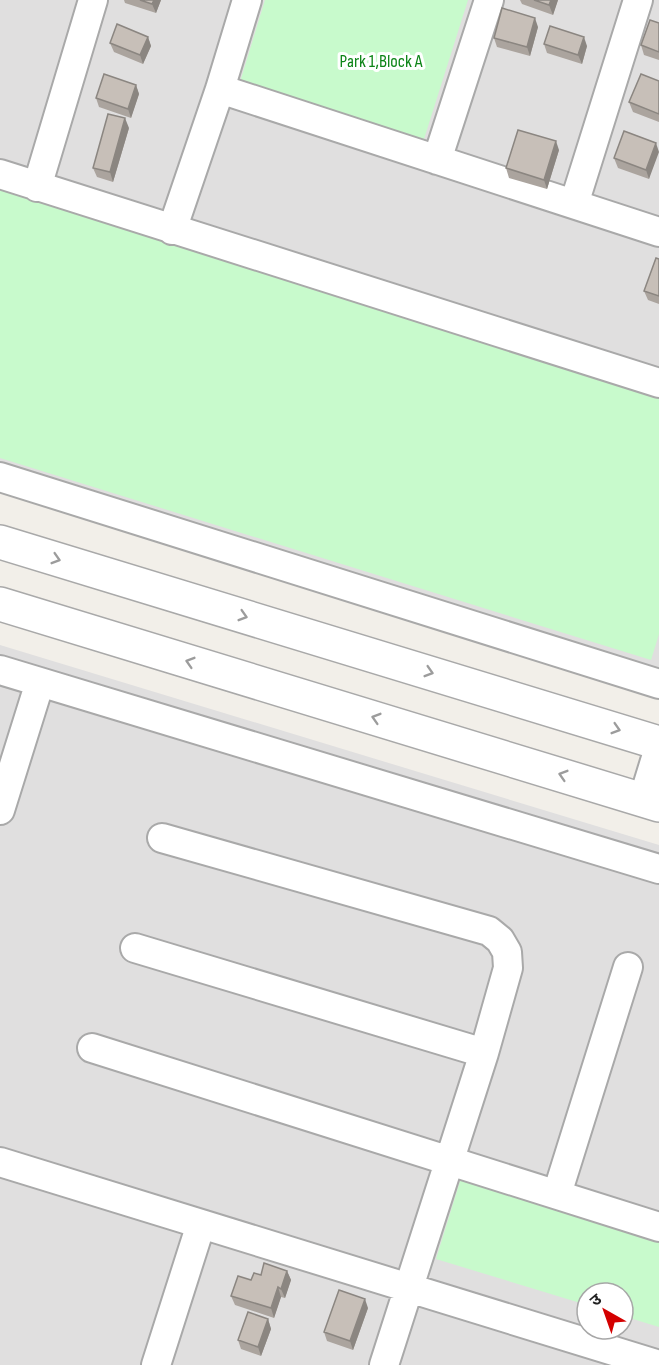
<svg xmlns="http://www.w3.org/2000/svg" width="659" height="1365" viewBox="0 0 659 1365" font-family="'Sofia Sans Condensed','Noto Sans Devanagari',sans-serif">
	<rect width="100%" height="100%" fill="#f2efe9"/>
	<path fill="#e0dfdf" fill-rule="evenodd" d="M0,0H659V673L0,471Z
		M0,645L659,845V1365H0ZM587,1293H623V1329H587Z"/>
	<path fill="#c8facc" d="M265,0H468L424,139L240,82Z
		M0,188L659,394V634L651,660L0,458Z
		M461,1178L659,1239V1327L623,1316V1293H587V1305L436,1259Z"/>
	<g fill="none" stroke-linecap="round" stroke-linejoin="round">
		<g stroke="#a9a9a9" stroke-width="32">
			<path id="minor" d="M220,89L659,232
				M437,160L489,0
				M0,174L659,383
				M37,187L93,0
				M574,204L638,0
				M172,230L220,89L247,0
				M0,477L659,684
				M0,670L659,869
				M643,800L659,748
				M0,810L40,682
				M162,838L489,931L500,940L507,952L508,968L484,1053L384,1365
				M135,948L484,1053
				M92,1048L659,1227
				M0,1162L659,1365
				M557,1194L628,967
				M156,1365L201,1224"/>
		</g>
		<g stroke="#a9a9a9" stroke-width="36">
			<path id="tertiary" d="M0,542L659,743
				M0,604L659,805"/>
		</g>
		<use href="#minor" stroke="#fff" stroke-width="28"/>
		<use href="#tertiary" stroke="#fff" stroke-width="33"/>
	</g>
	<path fill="#aba49e" d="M124,0H161L156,13L125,3Z
		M520,0H558L553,15L522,4Z
		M659,23V60L644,55L641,45Z
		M538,27L530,56L497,47L494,38Z
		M148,37L151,46L143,64L114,52L110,43Z
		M544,44L587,46L582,64L547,53Z
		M659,81V122L633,112L629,102Z
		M136,85L139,94L131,118L99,107L96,98Z
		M129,128L113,182L97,177L93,168Z
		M656,143L649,179L618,168L614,158Z
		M559,150L547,189L509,178L506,168Z
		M659,259V304L648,300L644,291Z
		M287,1271L291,1280L285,1298L281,1297L274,1318L235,1305L231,1296L251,1280L261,1275Z
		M368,1308L353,1350L327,1341L324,1332Z
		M268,1319L271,1329L261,1356L241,1349L238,1340Z"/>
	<path fill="#8b8681" d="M154,0H161L156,13L152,4Z
		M551,0H558L553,15L549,5Z
		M535,18L538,27L530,56L527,47Z
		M148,37L151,46L143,64L140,55Z
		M584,37L587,46L582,64L578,55Z
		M136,85L139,94L131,118L128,109Z
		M125,118L129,128L113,182L110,172Z
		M556,141L559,150L547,189L544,180Z
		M656,143L659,152L649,179L646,170Z
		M287,1271L291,1280L285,1298L281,1289Z
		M278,1287L281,1297L274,1318L271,1308Z
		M365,1299L368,1308L353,1350L350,1341Z
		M268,1319L271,1329L261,1356L258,1347Z"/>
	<path fill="#c7bfb8" stroke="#8b8681" stroke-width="1.5" d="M140,0H154L152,4Z
		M534,0H551L549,5Z
		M502,8L535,18L527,47L494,38Z
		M650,20L659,23V52L641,45Z
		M117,24L148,37L140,55L110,43Z
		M550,26L584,37L578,55L544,44Z
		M104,74L136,85L128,109L96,98Z
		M641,74L659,81V114L629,102Z
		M108,114L125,118L110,172L93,168Z
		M518,130L556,141L544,180L506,168Z
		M624,131L656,143L646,170L614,158Z
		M656,258L659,259V296L644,291Z
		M264,1263L287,1271L281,1289L278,1287L271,1308L231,1296L238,1276L251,1280L254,1273L261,1275Z
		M339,1290L365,1299L350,1341L324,1332Z
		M248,1312L268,1319L258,1347L238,1340Z"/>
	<defs><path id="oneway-chevron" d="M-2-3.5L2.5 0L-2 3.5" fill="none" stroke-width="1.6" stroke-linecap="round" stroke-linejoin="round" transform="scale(1.5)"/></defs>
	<g stroke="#9c9c9c">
		<use href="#oneway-chevron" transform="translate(56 559) rotate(17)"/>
		<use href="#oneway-chevron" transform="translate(243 616) rotate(17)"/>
		<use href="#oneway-chevron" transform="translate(190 662) rotate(-163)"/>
		<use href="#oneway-chevron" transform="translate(429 672) rotate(17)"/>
		<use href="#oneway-chevron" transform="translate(376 718) rotate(-163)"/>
		<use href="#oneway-chevron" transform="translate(616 729) rotate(17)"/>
		<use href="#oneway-chevron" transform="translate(563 775) rotate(-163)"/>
	</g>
	<g text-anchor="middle" stroke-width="6" stroke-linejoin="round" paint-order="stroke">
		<g font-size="18" fill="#0c8416" stroke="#fff">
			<text x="381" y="67">Park 1,Block A</text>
		</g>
	</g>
	<g transform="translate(605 1311) rotate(320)"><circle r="28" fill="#ffffff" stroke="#a7a7a7" stroke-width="1.5"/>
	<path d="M0-4.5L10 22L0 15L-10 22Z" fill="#d40000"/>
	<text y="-9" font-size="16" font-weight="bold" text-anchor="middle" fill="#222222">उ</text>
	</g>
</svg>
